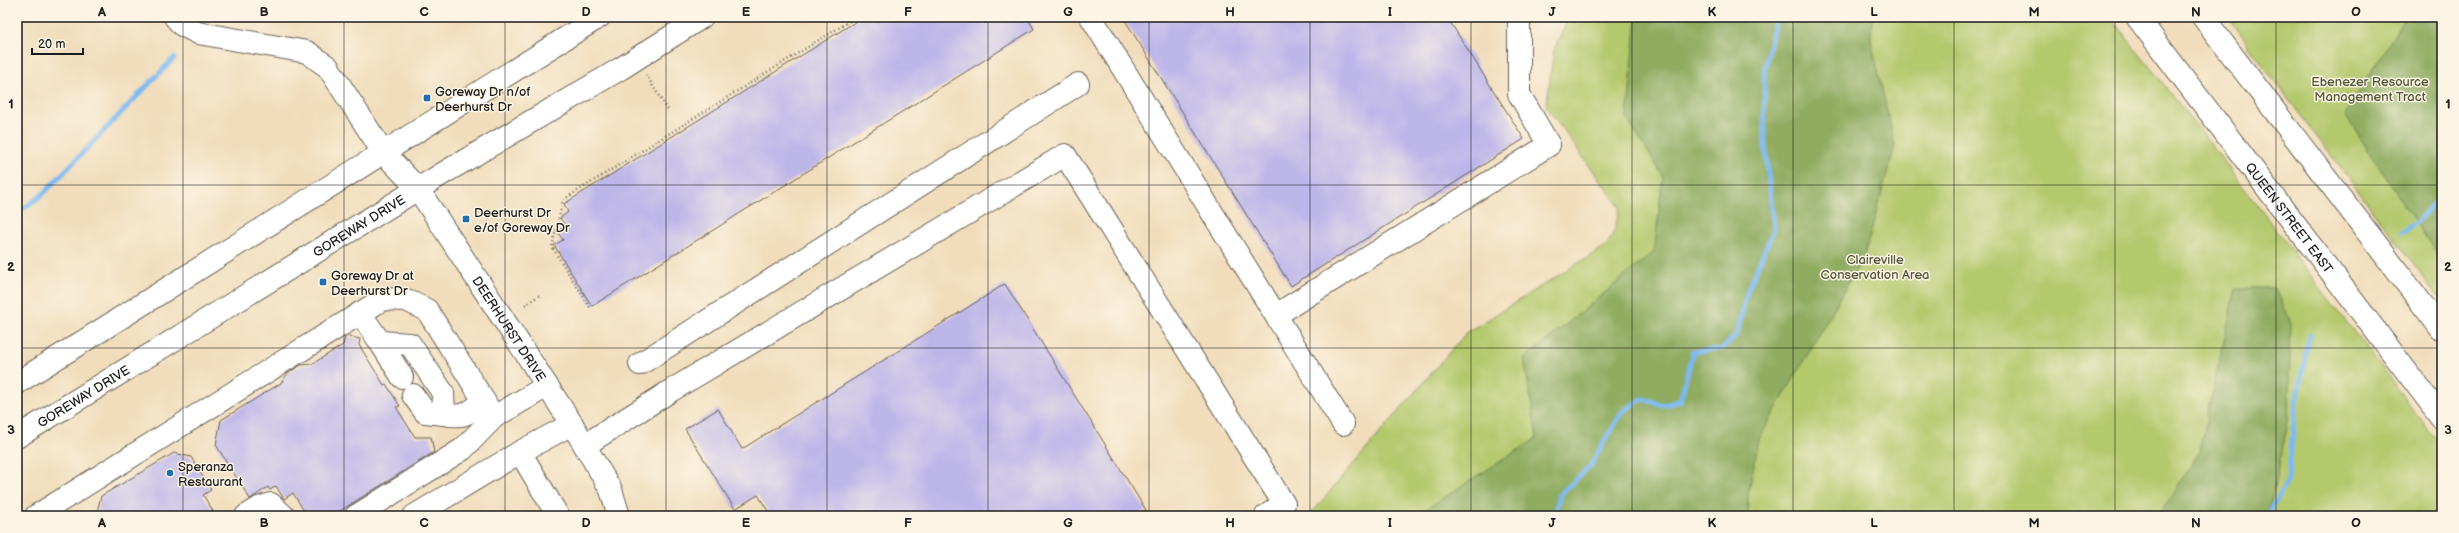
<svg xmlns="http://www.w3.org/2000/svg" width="2459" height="533" viewBox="0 0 2459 533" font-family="'Balsamiq Sans',sans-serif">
	<rect width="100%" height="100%" fill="#fcf5e5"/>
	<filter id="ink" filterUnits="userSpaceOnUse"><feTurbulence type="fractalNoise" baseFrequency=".025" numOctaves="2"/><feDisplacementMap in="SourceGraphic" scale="8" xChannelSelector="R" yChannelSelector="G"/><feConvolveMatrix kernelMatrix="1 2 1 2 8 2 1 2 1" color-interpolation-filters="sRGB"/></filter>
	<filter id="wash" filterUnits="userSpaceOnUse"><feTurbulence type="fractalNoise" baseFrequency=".012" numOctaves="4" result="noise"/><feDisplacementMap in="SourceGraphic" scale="16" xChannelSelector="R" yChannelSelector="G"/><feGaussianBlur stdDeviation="0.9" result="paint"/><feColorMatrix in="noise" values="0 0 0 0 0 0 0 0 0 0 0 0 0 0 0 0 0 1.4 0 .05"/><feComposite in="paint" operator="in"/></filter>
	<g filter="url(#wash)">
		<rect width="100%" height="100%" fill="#f1ddbc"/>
		<path fill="#b4c86c" stroke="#687244" d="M1569,17H2110L2196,125L2442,447V516H1309L1466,333L1606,246L1614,233L1620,207L1546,107L1554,50Z
			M2229,17H2442V301L2263,66Z"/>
		<path fill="#8fac60" stroke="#56643e" d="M1637,17H1872L1871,40L1895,146L1864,256L1759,439L1748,496V516H1415L1537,438L1524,359L1654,252L1663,176L1627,119Z
			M2405,17H2442V262L2345,115Z
			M2236,288H2275L2291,323L2288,422L2268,516H2159L2199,451Z"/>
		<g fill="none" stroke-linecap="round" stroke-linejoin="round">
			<path stroke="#7db9ef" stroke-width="5" d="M17,213L42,195L174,58
				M2401,232L2414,224L2442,196
				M1555,516L1560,494L1589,468L1622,412L1642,399L1664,405L1680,401L1693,352L1722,349L1737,334L1748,289L1774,229L1765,144L1764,71L1776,17
				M2268,516L2288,480L2296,401L2310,335"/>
		</g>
		<g id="blocks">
			<path fill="#bdb6e9" d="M863,17H1027L1034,29L592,306L554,245L563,240L557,231L566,226L560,218L568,212L564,204Z
				M1123,17H1447L1524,139L1291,286Z
				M1005,284L1146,510L1135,516H771L758,495L735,509L685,429L718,409L742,449Z
				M348,336L360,339L359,345L384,385L386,384L400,406L396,407L415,437H431L434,452L332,516H307L293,493L284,499L276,486L270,490L268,487L250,499L216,445L221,420L281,383L288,373L301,365L312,364L343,345L345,337Z
				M174,453L191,457L211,490L203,495L213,511L206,516H96L101,496Z"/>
		</g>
	</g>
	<g filter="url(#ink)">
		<use href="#blocks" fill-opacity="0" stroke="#676054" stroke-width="1"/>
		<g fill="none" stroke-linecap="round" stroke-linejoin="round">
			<g stroke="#676054" stroke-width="24">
				<g id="minor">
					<path id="s1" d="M175,17L182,25L198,33L307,52L328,67L383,152L418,189L572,424L611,490L619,516"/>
					<path d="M1091,17L1343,424"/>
					<path d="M360,313L380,342L410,344L443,393L444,414C464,418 468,414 484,401"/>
					<path d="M1276,315L1549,145L1519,94V17"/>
					<path d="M380,342L402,377"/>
					<path d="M640,364L1078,84"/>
					<path d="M413,395L425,412L444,414"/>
					<path d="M585,445L672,390L1065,155L1284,504L1266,516"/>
					<path d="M520,452L558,516"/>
					<path d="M36,516L383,299L406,300L427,310L494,417"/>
					<path d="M246,516L259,508L271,504L284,516"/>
					<path d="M356,516L463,449L494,417L547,386"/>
					<path d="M414,516L520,452L572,424"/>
				</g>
			</g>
			<g stroke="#676054" stroke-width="24">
				<g id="major">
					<path id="s2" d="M2137,17L2442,418"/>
					<path d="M2203,17L2442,330"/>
					<path d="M17,383L599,17"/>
					<path id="s3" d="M17,437L442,174L620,69L702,17"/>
				</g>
			</g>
			<path stroke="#676054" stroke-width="2.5" stroke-dasharray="1 3" stroke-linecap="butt" d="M646,75L668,110
				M525,305L540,295
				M590,307L552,247L563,200L856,17"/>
			<use href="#minor" stroke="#fff" stroke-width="22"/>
			<use href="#major" stroke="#fff" stroke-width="22"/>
		</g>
	</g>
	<path fill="none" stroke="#1c1c1c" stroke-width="1" stroke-opacity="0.55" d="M183,17V516M344,17V516M505,17V516M666,17V516M827,17V516M988,17V516M1149,17V516M1310,17V516M1471,17V516M1632,17V516M1793,17V516M1954,17V516M2115,17V516M2276,17V516M17,185H2442M17,348H2442"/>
	<g fill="#1f6fb2" stroke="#fcf5e5" stroke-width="1.5">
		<rect x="423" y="94" width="8" height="8" rx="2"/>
		<rect x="462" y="215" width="8" height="8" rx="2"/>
		<rect x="319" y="278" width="8" height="8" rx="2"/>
		<circle cx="170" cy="473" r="4"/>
	</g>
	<g text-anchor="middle" stroke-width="3" stroke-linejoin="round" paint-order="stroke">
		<g font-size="13" fill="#515838" stroke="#fcf5e5">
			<text x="2370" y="86">Ebenezer Resource<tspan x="2370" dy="15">Management Tract</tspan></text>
			<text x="1875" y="264">Claireville<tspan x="1875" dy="15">Conservation Area</tspan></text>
		</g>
		<g font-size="13" fill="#1c1c1c" stroke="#fcf5e5" text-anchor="start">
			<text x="435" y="96">Goreway Dr n/of<tspan x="435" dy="15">Deerhurst Dr</tspan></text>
			<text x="474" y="217">Deerhurst Dr<tspan x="474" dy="15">e/of Goreway Dr</tspan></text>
			<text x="331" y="280">Goreway Dr at<tspan x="331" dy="15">Deerhurst Dr</tspan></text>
			<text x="178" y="471">Speranza<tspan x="178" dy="15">Restaurant</tspan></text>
		</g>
		<g font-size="13" fill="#1c1c1c" stroke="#fcf5e5">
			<text dy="5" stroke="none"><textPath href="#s2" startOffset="252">QUEEN STREET EAST</textPath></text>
			<text dy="5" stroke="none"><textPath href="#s3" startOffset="402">GOREWAY DRIVE</textPath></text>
			<text dy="5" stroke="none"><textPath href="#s1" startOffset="484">DEERHURST DRIVE</textPath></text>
			<text dy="5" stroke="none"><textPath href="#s3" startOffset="78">GOREWAY DRIVE</textPath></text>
		</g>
	</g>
	<rect width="2459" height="533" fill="none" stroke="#fcf5e5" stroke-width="44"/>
	<path d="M32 48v6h51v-6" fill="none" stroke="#1c1c1c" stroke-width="2"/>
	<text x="38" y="48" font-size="12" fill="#1c1c1c" stroke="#fcf5e5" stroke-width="3" paint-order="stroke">20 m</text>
	<rect x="22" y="22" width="2415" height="489" fill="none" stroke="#1c1c1c" stroke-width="1.5"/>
	<g font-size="13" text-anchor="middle" font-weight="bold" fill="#1c1c1c">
		<text x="102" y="16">A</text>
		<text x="264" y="16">B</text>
		<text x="424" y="16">C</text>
		<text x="586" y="16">D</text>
		<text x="746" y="16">E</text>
		<text x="908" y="16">F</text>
		<text x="1068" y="16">G</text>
		<text x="1230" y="16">H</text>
		<text x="1390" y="16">I</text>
		<text x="1552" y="16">J</text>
		<text x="1712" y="16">K</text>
		<text x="1874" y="16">L</text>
		<text x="2034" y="16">M</text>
		<text x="2196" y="16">N</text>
		<text x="2356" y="16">O</text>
		<text x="11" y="108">1</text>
		<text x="2448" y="108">1</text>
		<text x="11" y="271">2</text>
		<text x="2448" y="271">2</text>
		<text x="11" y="434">3</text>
		<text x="2448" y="434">3</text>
		<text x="102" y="527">A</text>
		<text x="264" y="527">B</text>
		<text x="424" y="527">C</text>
		<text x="586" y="527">D</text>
		<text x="746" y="527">E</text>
		<text x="908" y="527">F</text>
		<text x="1068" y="527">G</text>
		<text x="1230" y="527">H</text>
		<text x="1390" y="527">I</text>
		<text x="1552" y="527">J</text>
		<text x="1712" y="527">K</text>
		<text x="1874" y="527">L</text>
		<text x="2034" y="527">M</text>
		<text x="2196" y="527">N</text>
		<text x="2356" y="527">O</text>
	</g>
</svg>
